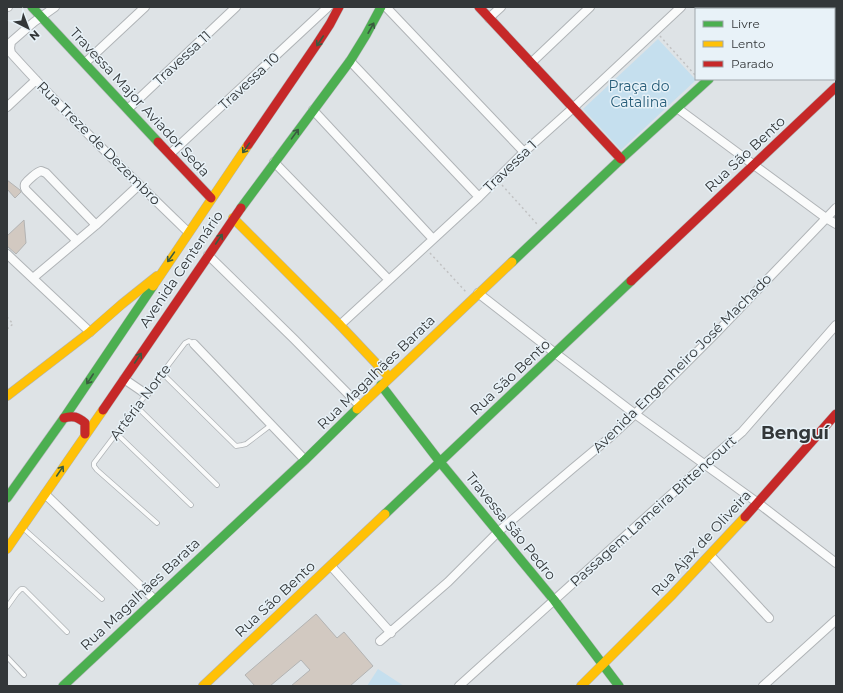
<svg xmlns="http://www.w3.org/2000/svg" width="843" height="693" viewBox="0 0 843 693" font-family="Montserrat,sans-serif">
	<rect width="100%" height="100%" fill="#dee3e6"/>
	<path fill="#c5dfee" d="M658,39L696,80L621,150L583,109Z
		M378,669L404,686H367Z"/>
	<path fill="#d2c9c1" stroke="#b2b3b3" d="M7,180L20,190L21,192L15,198L7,189Z
		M24,220L26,243L16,254L7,246V236Z
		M316,614L337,638L344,632L373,666L350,686H291L310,670L301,660L270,686H255L245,675Z"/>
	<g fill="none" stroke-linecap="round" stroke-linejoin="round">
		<g stroke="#b0b4b7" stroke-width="5.5">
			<path id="lane" d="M162,373L236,446L242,445L246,444L271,425
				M137,407L217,485
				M117,434L191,505
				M157,523L97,470L94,466V463L185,343L189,341L194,344
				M24,529L102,599
				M7,607L17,593L21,589H24L67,632
				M7,657L24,675"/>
		</g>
		<g stroke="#b0b4b7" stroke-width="10">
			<path id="street" d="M7,7H8
				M55,7L34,22L11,42L10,48L11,53C67,115 128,174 188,232
				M386,7L524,152
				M766,7L768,9
				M489,18L501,7
				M350,61L479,197
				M85,63L145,7
				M531,63L590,7
				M7,107L36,80
				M677,108L754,165L826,218L836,224
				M128,109L236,7
				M313,110L433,239
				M170,154L328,7
				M274,162L389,280
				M77,241L26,190C25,188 24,187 25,184C28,180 37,172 41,171L46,173L96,225
				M7,254L90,332
				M208,255L294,339L360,406
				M33,278L96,225L139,185
				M478,293L555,353L635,414L758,503L836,563
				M340,325L389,280L479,197L524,152L573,108L681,7
				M194,344L305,460
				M124,379L146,394
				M45,494L155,600
				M710,555L769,618
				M331,566L391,633
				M380,641L448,582L498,532L572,469L608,439L635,414L716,333L836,208
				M459,686L705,464L742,432L836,325
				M763,686L836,620"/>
		</g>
		<g stroke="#b0b4b7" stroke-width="10">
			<path id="fast" d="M32,7L158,142
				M241,208L350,61L366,35L381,7
				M512,262L621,159L709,79
				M381,385L440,462L554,600L619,686
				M7,498L64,418L153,286
				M385,514L631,281
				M63,686L305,460L357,409"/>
		</g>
		<g stroke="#b0b4b7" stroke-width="10">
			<path id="slow" d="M233,218L340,325L389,377
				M153,286L248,145
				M7,396L90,332L122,304L157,276
				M357,409L512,262
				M7,549L103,410
				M203,686L385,514
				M581,686L671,596L745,517"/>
		</g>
		<g stroke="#b0b4b7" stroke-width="10">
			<path id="jam" d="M479,7L621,159
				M780,9L782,7
				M158,142L211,198
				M248,145L317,44L330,24L339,7
				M631,281L836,87
				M103,410L241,208
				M64,418C73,415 78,417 85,423V434
				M745,517L836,414"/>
		</g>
		<path stroke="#c0c1c2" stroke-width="1.5" stroke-dasharray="2 3" stroke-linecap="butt" d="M660,36L696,76
			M502,185L537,224
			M430,253L467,293
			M7,317L13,324L7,329"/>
		<use href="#lane" stroke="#fafbfb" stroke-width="4"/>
		<use href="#street" stroke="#fafbfb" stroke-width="8"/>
		<use href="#fast" stroke="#4caf50" stroke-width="9"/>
		<use href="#slow" stroke="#ffc107" stroke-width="9"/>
		<use href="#jam" stroke="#c62828" stroke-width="9"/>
	</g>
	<defs><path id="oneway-shaft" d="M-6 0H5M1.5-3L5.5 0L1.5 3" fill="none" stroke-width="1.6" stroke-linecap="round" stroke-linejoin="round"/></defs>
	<g stroke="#3a5b40">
		<use href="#oneway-shaft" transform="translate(371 28) rotate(-61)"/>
		<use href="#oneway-shaft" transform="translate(320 41) rotate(123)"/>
		<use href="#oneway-shaft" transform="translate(295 134) rotate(-54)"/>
		<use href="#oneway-shaft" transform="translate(246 148) rotate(125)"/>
		<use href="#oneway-shaft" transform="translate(219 239) rotate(-56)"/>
		<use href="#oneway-shaft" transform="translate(171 257) rotate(125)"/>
		<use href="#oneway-shaft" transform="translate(138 358) rotate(-56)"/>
		<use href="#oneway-shaft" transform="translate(90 379) rotate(123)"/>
		<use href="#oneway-shaft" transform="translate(60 471) rotate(-56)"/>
	</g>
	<g text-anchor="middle" stroke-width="3" stroke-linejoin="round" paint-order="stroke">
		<g font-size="14" fill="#333739" stroke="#e8f2f8">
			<text transform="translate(182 58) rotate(-43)" y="5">Travessa 11</text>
			<text transform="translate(249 81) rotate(-43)" y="5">Travessa 10</text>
			<text transform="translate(140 102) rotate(47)" y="5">Travessa Major Aviador Seda</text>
			<text transform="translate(99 143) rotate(45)" y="5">Rua Treze de Dezembro</text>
			<text transform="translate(745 154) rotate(-43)" y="5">Rua São Bento</text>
			<text transform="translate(510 166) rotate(-44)" y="5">Travessa 1</text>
			<text transform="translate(181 269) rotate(-56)" y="5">Avenida Centenário</text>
			<text transform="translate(682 363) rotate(-45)" y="5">Avenida Engenheiro José Machado</text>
			<text transform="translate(376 372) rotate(-44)" y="5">Rua Magalhães Barata</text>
			<text transform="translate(510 377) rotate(-43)" y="5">Rua São Bento</text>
			<text transform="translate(140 402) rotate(-53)" y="5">Artéria Norte</text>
			<text transform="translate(653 511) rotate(-42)" y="5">Passagem Lameira Bittencourt</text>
			<text transform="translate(511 526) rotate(51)" y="5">Travessa São Pedro</text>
			<text transform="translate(701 543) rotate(-47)" y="5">Rua Ajax de Oliveira</text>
			<text transform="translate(140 594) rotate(-43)" y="5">Rua Magalhães Barata</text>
			<text transform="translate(275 599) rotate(-43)" y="5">Rua São Bento</text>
		</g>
		<g font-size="14" fill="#265c78" stroke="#e8f2f8">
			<text x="639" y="91">Praça do<tspan x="639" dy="16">Catalina</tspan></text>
		</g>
		<g font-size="18" font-weight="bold" fill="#333739" stroke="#e8f2f8">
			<text x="795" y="439">Benguí</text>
		</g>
	</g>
	<rect width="843" height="693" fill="none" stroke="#333739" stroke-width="16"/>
	<rect x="695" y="8" width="140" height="72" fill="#e8f2f8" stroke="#a0a7ac"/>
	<rect x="703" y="21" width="20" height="6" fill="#4caf50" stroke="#a0a7ac"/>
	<text x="731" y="28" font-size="12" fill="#333739">Livre</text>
	<rect x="703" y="41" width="20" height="6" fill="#ffc107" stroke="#a0a7ac"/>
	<text x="731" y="48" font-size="12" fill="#333739">Lento</text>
	<rect x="703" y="61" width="20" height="6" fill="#c62828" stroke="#a0a7ac"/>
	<text x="731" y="68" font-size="12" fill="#333739">Parado</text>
	<g transform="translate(28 28) rotate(138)" stroke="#e8f2f8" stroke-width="3" paint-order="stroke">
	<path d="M0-3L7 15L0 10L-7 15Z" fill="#333739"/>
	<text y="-6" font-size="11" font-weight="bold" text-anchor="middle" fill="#333739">N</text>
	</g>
</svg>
